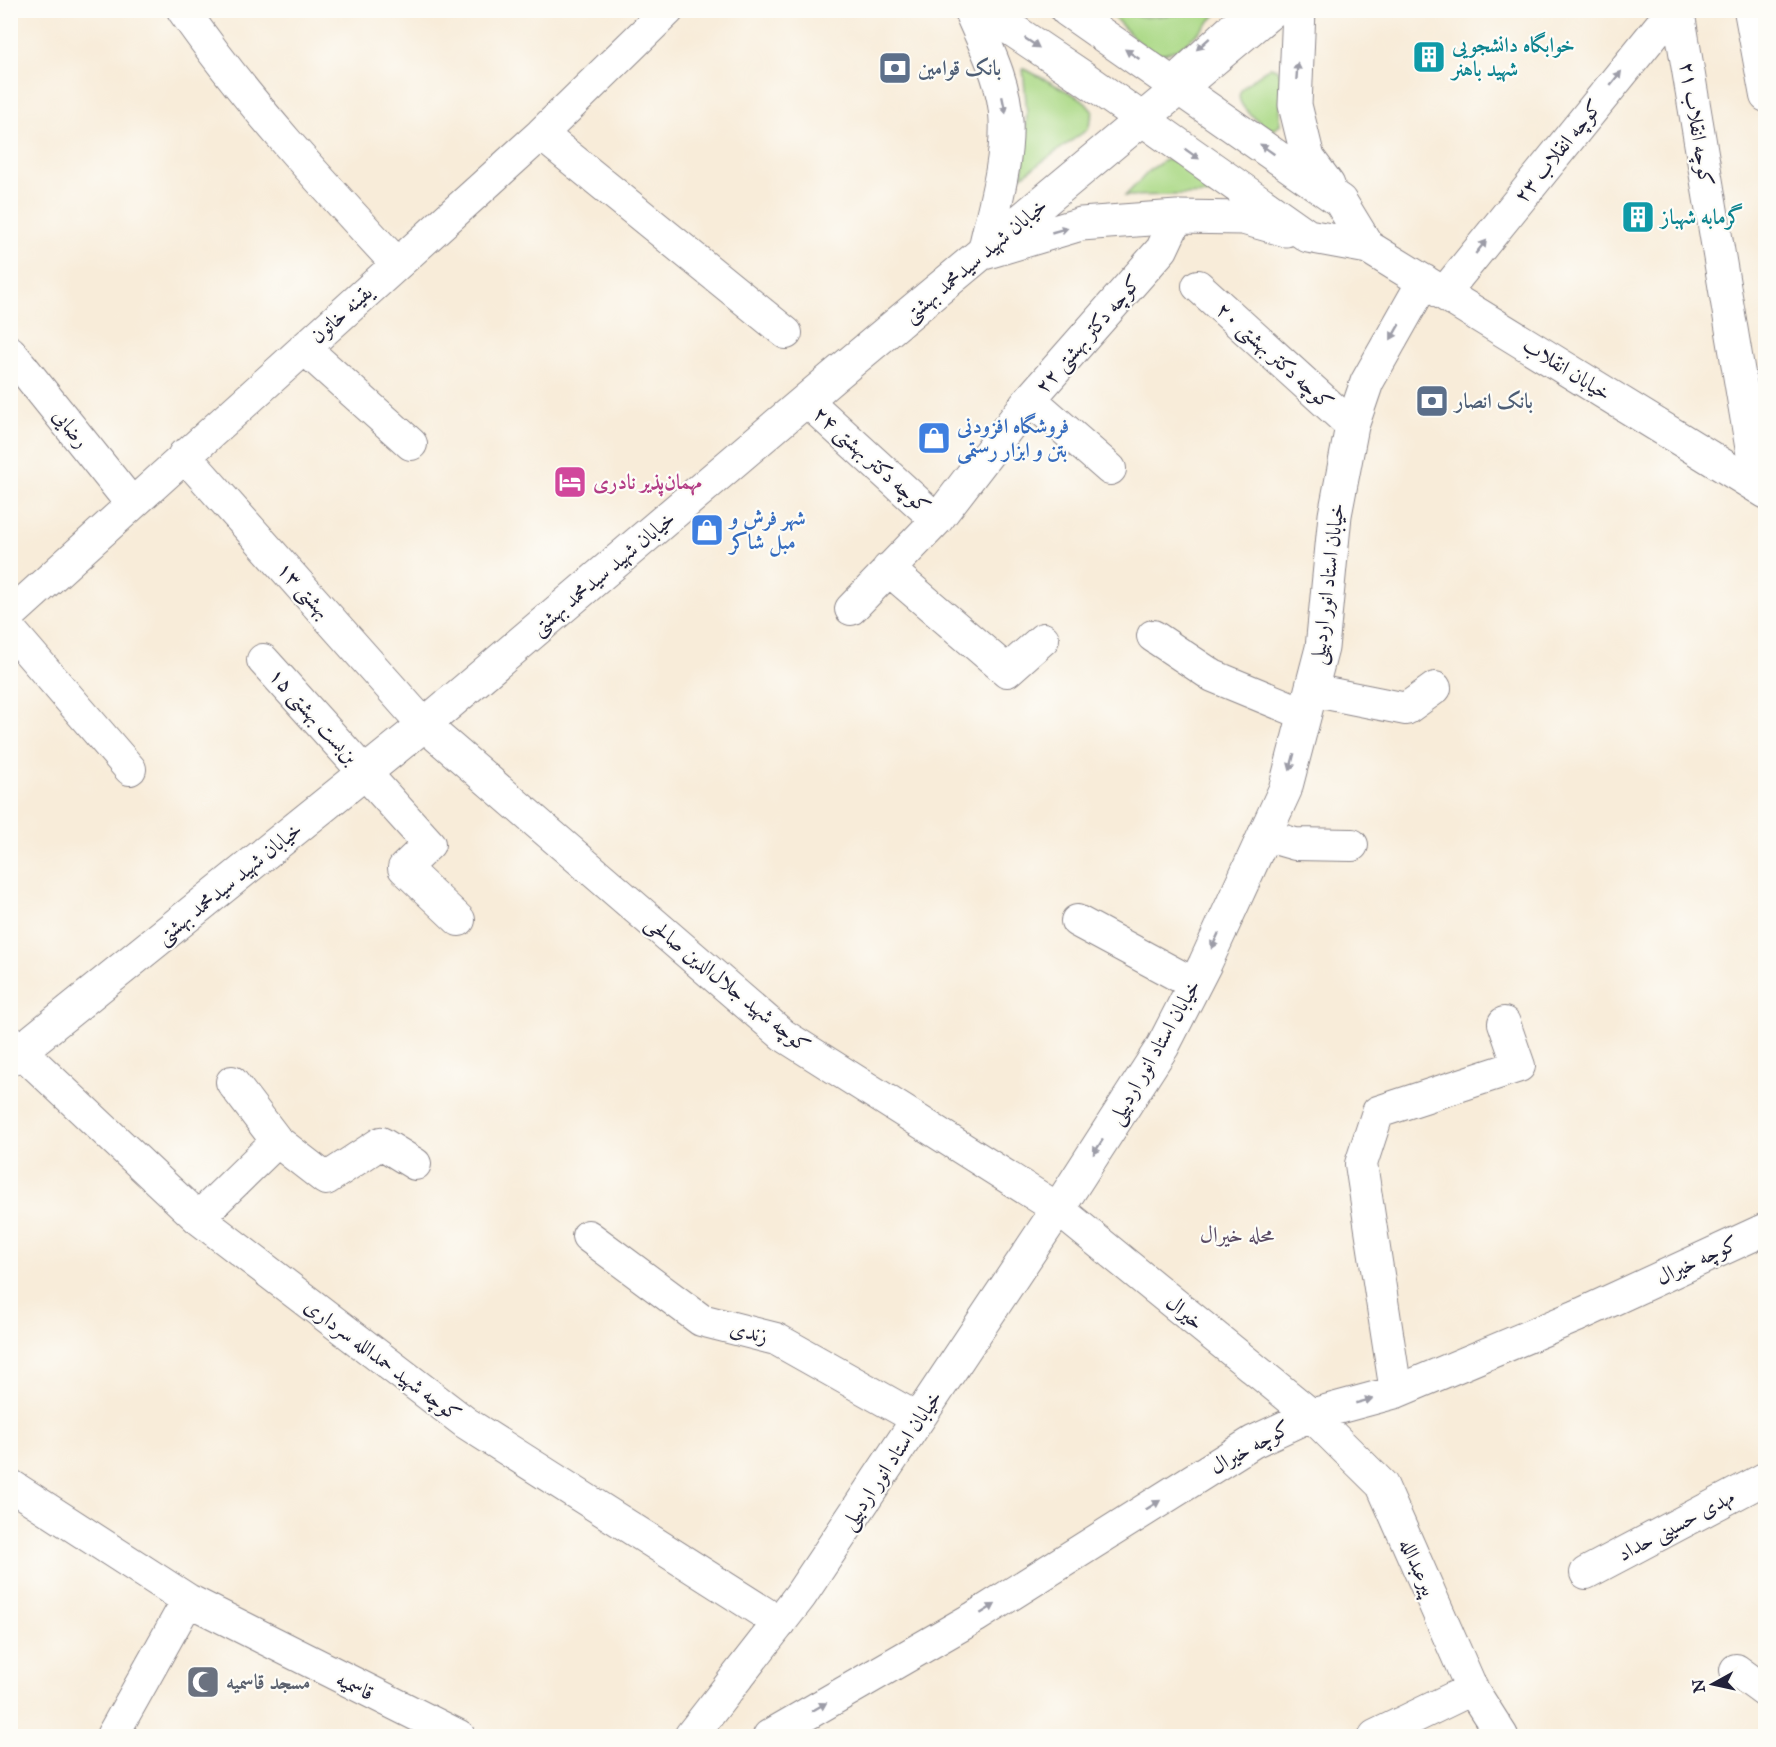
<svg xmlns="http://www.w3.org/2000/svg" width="1776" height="1747" viewBox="0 0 1776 1747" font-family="'IM FELL Great Primer',Amiri,serif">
	<rect width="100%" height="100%" fill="#fdfcf7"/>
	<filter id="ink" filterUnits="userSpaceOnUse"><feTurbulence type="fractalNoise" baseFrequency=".0167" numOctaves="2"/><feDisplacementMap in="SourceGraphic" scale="12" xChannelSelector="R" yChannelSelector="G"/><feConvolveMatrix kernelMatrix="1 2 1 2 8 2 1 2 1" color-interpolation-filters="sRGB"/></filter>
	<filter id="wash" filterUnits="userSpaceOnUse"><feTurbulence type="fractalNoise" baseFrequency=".008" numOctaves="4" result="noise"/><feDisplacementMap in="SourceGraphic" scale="24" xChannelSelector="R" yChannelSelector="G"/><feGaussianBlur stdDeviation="1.35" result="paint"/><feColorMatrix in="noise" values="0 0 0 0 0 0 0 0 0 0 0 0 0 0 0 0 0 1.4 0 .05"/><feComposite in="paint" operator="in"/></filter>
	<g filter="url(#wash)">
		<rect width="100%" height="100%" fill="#f8ecd9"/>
		<path fill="#abd986" stroke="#667e60" stroke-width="1.5" d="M1108,11L1146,17L1220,11C1203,27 1173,67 1146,48C1132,38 1120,23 1108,11Z
			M1270,67L1277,69L1281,75L1280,125L1274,130C1264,127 1258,121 1250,114C1224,91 1251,82 1270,67Z
			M1023,68L1082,99L1093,112L1088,129L1022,176L1027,113Z
			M1165,160L1186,162L1222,194L1125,196L1151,169Z"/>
	</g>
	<g filter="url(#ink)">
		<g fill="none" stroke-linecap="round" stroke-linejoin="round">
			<g stroke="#8d878a" stroke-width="17">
				<path id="lane" d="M1166,78L1240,10"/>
			</g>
			<g stroke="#8d878a" stroke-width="34">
				<path id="street" d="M183,10C247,102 321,182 397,264
					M1678,10L1758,487
					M1750,10L1766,96
					M541,134L786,333
					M1198,286L1352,426
					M1444,293L1673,10
					M304,348L411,444
					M10,352L131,503
					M1030,399L1110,469
					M807,401L937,520
					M184,455L424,725L783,1035L1058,1209L1311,1415L1382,1485L1472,1689L1502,1736
					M888,569L1007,671L1043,639
					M851,609L937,520L1030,399L1162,249L1177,217
					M10,615L541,134L668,10
					M10,630L130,769
					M1153,636L1213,676L1305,714
					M263,660L429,844L404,868L459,920
					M1311,690L1406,709L1435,688
					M1264,835L1295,844L1352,845
					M1077,921L1194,984
					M10,1041L198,1218L466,1423L780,1623
					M232,1082L277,1141L326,1179L381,1143L415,1164
					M198,1218L277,1141
					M588,1236L701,1320L776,1339L918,1419
					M1396,1392L1361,1164L1378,1112L1519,1066L1504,1023
					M10,1485L188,1600L459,1736
					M1586,1573L1766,1478
					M1736,1670L1766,1692
					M112,1736L188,1600
					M769,1736L975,1617L1253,1442L1311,1415L1396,1392L1577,1316L1766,1229
					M1375,1736L1472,1689"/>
			</g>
			<g stroke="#8d878a" stroke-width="35">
				<path id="secondary" d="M970,10C985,45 1005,82 1006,120C1008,164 993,210 984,253L1081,224L1177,217L1243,218L1286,230
					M983,10L1084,78L1308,236L1368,247L1766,492
					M1067,10L1340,201L1368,247
					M1299,10L1295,105L1308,158L1328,185
					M10,1059L424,725L832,378L1273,10
					M691,1736L800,1596L1058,1209L1163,1046L1205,964L1285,790L1322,648L1335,515L1352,426L1367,382L1424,281"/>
			</g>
			<use href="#lane" stroke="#fff" stroke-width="15"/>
			<use href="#street" stroke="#fff" stroke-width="32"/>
			<use href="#secondary" stroke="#fff" stroke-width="33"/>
		</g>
		<defs><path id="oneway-solid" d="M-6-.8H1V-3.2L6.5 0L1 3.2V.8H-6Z" transform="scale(1.5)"/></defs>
		<g fill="#9c9ca7">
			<use href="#oneway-solid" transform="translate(1032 43) rotate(34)"/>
			<use href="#oneway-solid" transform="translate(1203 44) rotate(138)"/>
			<use href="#oneway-solid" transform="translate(1132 54) rotate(-146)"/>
			<use href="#oneway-solid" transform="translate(1297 71) rotate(-86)"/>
			<use href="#oneway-solid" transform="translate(1616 78) rotate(-51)"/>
			<use href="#oneway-solid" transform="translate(1004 105) rotate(78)"/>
			<use href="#oneway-solid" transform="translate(1267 149) rotate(-145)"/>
			<use href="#oneway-solid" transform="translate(1192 154) rotate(35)"/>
			<use href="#oneway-solid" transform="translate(1060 230) rotate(-16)"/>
			<use href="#oneway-solid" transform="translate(1481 247) rotate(-51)"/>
			<use href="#oneway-solid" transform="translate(1395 332) rotate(120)"/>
			<use href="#oneway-solid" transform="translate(1292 762) rotate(105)"/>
			<use href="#oneway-solid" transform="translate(1215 941) rotate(115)"/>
			<use href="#oneway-solid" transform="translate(1098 1147) rotate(123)"/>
			<use href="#oneway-solid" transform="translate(1364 1401) rotate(-15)"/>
			<use href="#oneway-solid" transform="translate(1153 1505) rotate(-32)"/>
			<use href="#oneway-solid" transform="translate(988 1609) rotate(-32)"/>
			<use href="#oneway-solid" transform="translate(819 1707) rotate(-30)"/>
		</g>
	</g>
	<defs>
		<g id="building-square" transform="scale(1.725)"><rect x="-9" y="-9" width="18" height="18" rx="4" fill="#0f9aa8" stroke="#fdfcf7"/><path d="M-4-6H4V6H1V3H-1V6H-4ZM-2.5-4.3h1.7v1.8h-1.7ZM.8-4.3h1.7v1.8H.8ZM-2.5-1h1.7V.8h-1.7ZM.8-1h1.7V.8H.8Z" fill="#fff"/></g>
		<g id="bank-square" transform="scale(1.725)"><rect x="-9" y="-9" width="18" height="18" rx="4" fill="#5c6f8a" stroke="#fdfcf7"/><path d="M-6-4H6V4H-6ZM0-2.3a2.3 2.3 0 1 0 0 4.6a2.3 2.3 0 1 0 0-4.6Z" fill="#fff"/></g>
		<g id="shop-square" transform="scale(1.725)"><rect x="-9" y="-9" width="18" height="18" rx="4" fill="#3f7fe0" stroke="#fdfcf7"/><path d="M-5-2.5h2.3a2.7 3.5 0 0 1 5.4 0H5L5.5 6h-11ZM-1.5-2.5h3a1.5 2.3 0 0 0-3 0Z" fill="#fff"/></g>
		<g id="hotel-square" transform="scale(1.725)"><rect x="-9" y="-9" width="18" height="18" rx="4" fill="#d1479c" stroke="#fdfcf7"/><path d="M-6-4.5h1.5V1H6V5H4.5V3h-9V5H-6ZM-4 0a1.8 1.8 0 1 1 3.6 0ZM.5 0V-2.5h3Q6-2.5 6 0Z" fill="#fff"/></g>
		<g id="mosque-square" transform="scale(1.725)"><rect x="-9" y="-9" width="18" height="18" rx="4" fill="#6b7280" stroke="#fdfcf7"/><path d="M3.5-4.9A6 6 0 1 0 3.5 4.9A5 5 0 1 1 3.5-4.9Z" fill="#fff"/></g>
	</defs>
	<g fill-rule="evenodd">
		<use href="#building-square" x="1429" y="57"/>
		<use href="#bank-square" x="895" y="68"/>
		<use href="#building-square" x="1638" y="217"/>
		<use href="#bank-square" x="1432" y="401"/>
		<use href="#shop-square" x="934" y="438"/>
		<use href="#hotel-square" x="570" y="482"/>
		<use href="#shop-square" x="707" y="530"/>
		<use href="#mosque-square" x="203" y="1682"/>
	</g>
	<g text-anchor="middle" stroke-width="4.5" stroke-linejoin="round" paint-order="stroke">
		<g font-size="21" font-weight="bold" fill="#0d838f" stroke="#fdfcf7" text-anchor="start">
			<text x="1452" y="52">خوابگاه دانشجویی<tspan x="1452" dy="24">شهید باهنر</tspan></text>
			<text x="1661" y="224">گرمابه شهباز</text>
		</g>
		<g font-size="21" font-weight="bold" fill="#4e5e75" stroke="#fdfcf7" text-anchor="start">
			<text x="918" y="75">بانک قوامین</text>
			<text x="1455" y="408">بانک انصار</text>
		</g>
		<g font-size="21" fill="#22223b" stroke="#fdfcf7">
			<text transform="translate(1697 124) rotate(81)" y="7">کوچه انقلاب ۲۱</text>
			<text transform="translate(1558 151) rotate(-51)" y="7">کوچه انقلاب ۲۳</text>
			<text transform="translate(975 260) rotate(-40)" y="7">خیابان شهید سیدمحمد بهشتی</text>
			<text transform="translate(341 314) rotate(-42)" y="7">یقینه خاتون</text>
			<text transform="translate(1088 334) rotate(-49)" y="7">کوچه دکتر بهشتی ۲۲</text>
			<text transform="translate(1275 356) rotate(42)" y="7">کوچه دکتر بهشتی ۲۰</text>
			<text transform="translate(1567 369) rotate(32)" y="7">خیابان انقلاب</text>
			<text transform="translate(71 428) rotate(51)" y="7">رضایی</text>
			<text transform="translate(872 460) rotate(42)" y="7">کوچه دکتر بهشتی ۲۴</text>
			<text transform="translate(603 573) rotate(-40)" y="7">خیابان شهید سیدمحمد بهشتی</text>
			<text transform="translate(1327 584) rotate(-83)" y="7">خیابان استاد انور اردبیلی</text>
			<text transform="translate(304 590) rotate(48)" y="7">بهشتی ۱۳</text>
			<text transform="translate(314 716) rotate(48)" y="7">بن‌بست بهشتی ۱۵</text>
			<text transform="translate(229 883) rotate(-39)" y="7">خیابان شهید سیدمحمد بهشتی</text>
			<text transform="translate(728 984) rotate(39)" y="7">کوچه شهید جلال‌الدین صالحی</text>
			<text transform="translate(1154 1052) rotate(-60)" y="7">خیابان استاد انور اردبیلی</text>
			<text transform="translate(1697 1260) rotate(-25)" y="7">کوچه خیرال</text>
			<text transform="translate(1185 1312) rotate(39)" y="7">خیرال</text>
			<text transform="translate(749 1332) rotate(14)" y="7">زندی</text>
			<text transform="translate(383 1360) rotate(37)" y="7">کوچه شهید حمدالله سرداری</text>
			<text transform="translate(1250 1447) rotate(-29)" y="7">کوچه خیرال</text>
			<text transform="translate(891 1460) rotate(-56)" y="7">خیابان استاد انور اردبیلی</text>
			<text transform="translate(1676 1525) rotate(-28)" y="7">مهدی حسینی حداد</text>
			<text transform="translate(1418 1567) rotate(66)" y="7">پیرعبدالله</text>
			<text transform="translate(355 1686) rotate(26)" y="7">قاسمیه</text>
		</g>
		<g font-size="21" font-weight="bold" fill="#366cbe" stroke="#fdfcf7" text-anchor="start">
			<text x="957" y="433">فروشگاه افزودنی<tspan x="957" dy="24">بتن و ابزار رستمی</tspan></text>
			<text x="730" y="525">شهر فرش و<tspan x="730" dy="24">مبل شاکر</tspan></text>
		</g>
		<g font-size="21" font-weight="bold" fill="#b23c85" stroke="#fdfcf7" text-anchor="start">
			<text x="593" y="489">مهمان‌پذیر نادری</text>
		</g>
		<g font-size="21" font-weight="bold" fill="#5b616d" stroke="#fdfcf7" text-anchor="start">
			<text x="226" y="1689">مسجد قاسمیه</text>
		</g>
		<g font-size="22" fill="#5b4c65" stroke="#fdfcf7">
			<text x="1237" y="1242">محله خیرال</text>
		</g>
	</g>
	<rect width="1776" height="1747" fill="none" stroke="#fdfcf7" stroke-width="36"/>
	<g transform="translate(1713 1684) rotate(262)" stroke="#fdfcf7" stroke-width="4.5" paint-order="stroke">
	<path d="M0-4.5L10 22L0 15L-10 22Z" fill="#22223b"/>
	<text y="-9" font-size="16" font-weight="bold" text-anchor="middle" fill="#22223b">N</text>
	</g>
</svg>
